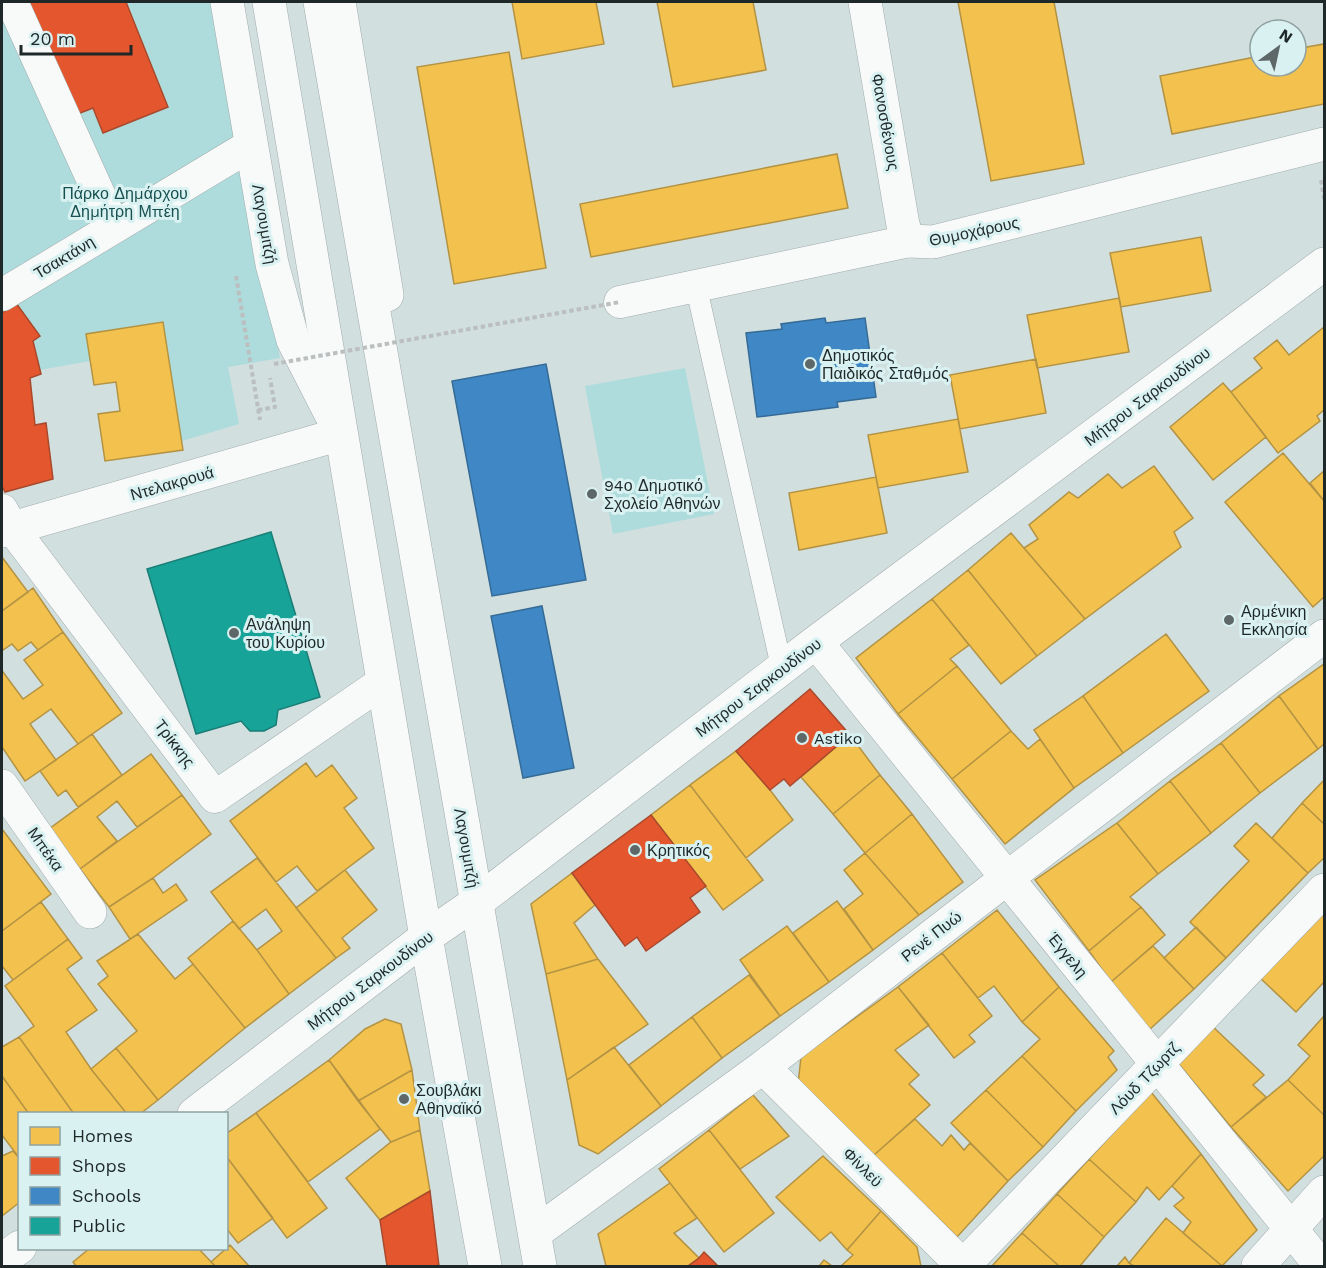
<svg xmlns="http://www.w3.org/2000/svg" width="1326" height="1268" viewBox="0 0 1326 1268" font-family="'Work Sans',sans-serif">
	<rect width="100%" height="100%" fill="#d2dfdf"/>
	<path fill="#aedcdc" d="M2,2H214L280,358L228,367L239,424L182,441L86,334L90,361L40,370L33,341L40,336L16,303L2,313Z
		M685,368L714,514L613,534L585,386Z"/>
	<path fill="#f2c14e" stroke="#b39343" stroke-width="1.5" d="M512,2H596L604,44L522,59Z
		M657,2H753L766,70L673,87Z
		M958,2H1054L1084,164L991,181Z
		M1324,44V104L1172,134L1160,76L1260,56V66H1296V49Z
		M509,52L546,268L454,284L417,67Z
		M837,154L848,208L591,257L580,204Z
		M1201,237L1211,291L1121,307L1110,253Z
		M1119,298L1129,352L1037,368L1027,315Z
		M163,322L183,450L105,461L98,414L120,411L116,382L94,385L86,334Z
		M1324,327V410L1317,416L1320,421L1278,453L1231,392L1262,368L1254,358L1277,340L1289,355Z
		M1036,359L1046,413L960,429L950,375Z
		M1223,383L1231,392L1266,437L1213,480L1170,427Z
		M958,419L968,472L878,488L868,435Z
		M1283,453L1324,501V597L1313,607L1225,502Z
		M1154,466L1193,518L1174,532L1181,547L1085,619L1024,548L1038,539L1029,525L1069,492L1078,498L1108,474L1122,488Z
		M1324,471V501L1310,483Z
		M876,477L887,533L799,550L789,493Z
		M1011,533L1085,619L1037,656L968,570Z
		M2,557L28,592L2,611Z
		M968,570L1037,656L1001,684L932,599Z
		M33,588L63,632L38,650L31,642L18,651L12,644L3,650L2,647V611Z
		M932,599L969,645L950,659L957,666L898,714L856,658Z
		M63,632L122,713L78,744L51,709L30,724L56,760L25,781L2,747V673L3,672L23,699L43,685L24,660Z
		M1166,634L1209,691L1123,753L1083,696Z
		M1324,664V744L1318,749L1279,696Z
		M957,666L1011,731L952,779L898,714Z
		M1083,696L1123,753L1074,788L1034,730Z
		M1279,696L1318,749L1260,793L1221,743Z
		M1011,731L1028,749L1040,739L1074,788L1005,844L952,779Z
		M92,734L122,775L78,807L66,790L58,796L40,771Z
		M850,735L880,775L833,814L801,777Z
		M1221,743L1260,793L1211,833L1170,781Z
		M736,751L770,790L793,820L746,858L690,785Z
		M151,754L182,795L137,827L117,801L97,817L117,841L80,869L49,829Z
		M306,763L316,777L332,765L357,798L344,808L374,848L317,891L297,866L276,882L230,821Z
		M880,775L912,814L865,853L833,814Z
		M1324,780V824L1302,803Z
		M1170,781L1211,833L1158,874L1117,823Z
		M690,785L763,880L723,910L651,815Z
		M182,795L211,834L153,878L109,907L80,869Z
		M1302,803L1324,824V858L1308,873L1272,838Z
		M912,814L963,882L919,915L865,853Z
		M1117,823L1158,874L1130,897L1141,907L1089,951L1035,880Z
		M1256,823L1308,873L1226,958L1190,922L1249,861L1234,846Z
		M2,829L51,894L2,931Z
		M865,853L919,915L873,950L844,909L863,894L844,870Z
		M257,858L336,958L289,994L257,950L282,931L266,909L239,929L211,892Z
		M345,870L377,910L342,938L350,948L336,958L296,908Z
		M572,873L595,905L574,923L598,959L546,974L531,904Z
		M153,878L163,893L176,884L187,900L130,939L109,907Z
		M837,901L873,950L829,982L793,933Z
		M41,902L68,939L13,980L2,966V931Z
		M1324,905V982L1296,1012L1259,977Z
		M1141,907L1165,935L1111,982L1089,951Z
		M997,910L1059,987L1022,1022L994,986L978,998L942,953Z
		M233,921L257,950L289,994L245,1028L188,958Z
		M787,926L829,982L780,1016L740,960Z
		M1196,927L1226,958L1194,989L1164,958Z
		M138,934L175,979L193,964L245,1028L158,1100L116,1048L137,1031L98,984L108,976L97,961Z
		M68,939L82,958L67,969L97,1010L66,1032L91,1069L127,1114H74L19,1037L34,1026L5,986Z
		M1153,946L1194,989L1149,1030L1111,982Z
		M942,953L992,1016L969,1035L975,1042L954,1058L898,987Z
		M598,959L648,1024L567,1080L546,974Z
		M749,975L780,1016L722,1058L692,1017Z
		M898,987L929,1025L895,1050L919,1075L909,1084L930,1105L874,1155L798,1084L801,1057Z
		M1059,987L1114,1051L1108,1057L1117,1070L1076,1111L1022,1056L1040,1039L1022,1022Z
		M1324,1016V1115L1288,1080L1310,1056L1298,1045Z
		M692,1017L722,1058L661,1106L629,1065Z
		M385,1019L401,1024L412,1070L358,1101L329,1060L365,1029Z
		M1211,1025L1264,1075L1253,1085L1266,1097L1231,1127L1177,1062Z
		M19,1037L74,1114H29L2,1076V1047Z
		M614,1047L661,1106L598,1154L579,1145L567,1080Z
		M116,1048L158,1100L140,1114H127L91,1069Z
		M1022,1056L1076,1111L1043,1147L986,1090Z
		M329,1060L380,1129L308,1182L256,1113Z
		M412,1070L420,1130L391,1142L358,1101Z
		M2,1076L29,1114H20V1159L2,1135Z
		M1288,1080L1324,1115V1156L1288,1191L1231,1127Z
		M986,1090L1043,1147L1008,1181L951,1123Z
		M1151,1092L1201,1154L1159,1200L1147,1187L1136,1202L1089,1159Z
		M753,1095L789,1136L740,1169L709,1130Z
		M256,1113L327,1208L287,1238L226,1156V1134Z
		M915,1119L942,1146L951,1135L964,1150L970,1143L1008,1181L957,1237L874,1155Z
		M420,1130L430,1191L380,1220L346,1178L391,1142Z
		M709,1130L774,1213L724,1252L659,1169Z
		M13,1151L20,1159V1202L2,1216V1156Z
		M1201,1154L1257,1230L1222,1266L1183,1233L1191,1222L1174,1206L1184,1198L1172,1186Z
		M226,1156L273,1218L238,1243L226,1228Z
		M823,1156L881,1211L847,1250L831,1232L820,1241L776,1197Z
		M1089,1159L1136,1202L1104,1237L1057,1194Z
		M670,1183L697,1218L674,1233L699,1258L688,1266H606L598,1234Z
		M1057,1194L1104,1237L1080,1266H1059L1022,1233Z
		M881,1211L917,1247L921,1266H841L853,1255L847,1250Z
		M1166,1218L1222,1266H1134L1129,1263Z
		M1022,1233L1059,1266H992Z
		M230,1245L249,1266H215L211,1262Z
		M90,1248H198L215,1266H76L73,1262Z
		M1125,1257L1129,1263L1134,1266H1117Z
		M824,1260L832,1266H819Z"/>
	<path fill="#e4572e" stroke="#a9492c" stroke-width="1.5" d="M29,2H126L168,107L103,133L93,108L75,115Z
		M16,303L40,336L33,341L41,374L30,378L35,425L46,423L53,479L5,492L2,486V313Z
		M810,689L850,735L790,786L784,779L770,790L736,751Z
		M651,815L706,886L690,898L700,912L646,951L637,937L625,946L572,873Z
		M430,1191L439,1266H387L380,1220Z
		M704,1252L718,1266H688L699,1258Z"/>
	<path fill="#3f88c5" stroke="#356b96" stroke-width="1.5" d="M825,318L826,323L865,318L876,397L837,402L838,407L757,417L746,333L782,329L781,324Z
		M546,364L586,580L492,596L452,381Z
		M542,606L574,768L523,778L491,616Z"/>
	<path fill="#17a398" stroke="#197e76" stroke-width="1.5" d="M271,532L320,697L278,710L276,725L264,731H250L241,721L196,734L147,569Z"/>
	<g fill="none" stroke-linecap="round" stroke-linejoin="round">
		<g stroke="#a0abaa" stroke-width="22">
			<path id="service" d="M696,286L782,669"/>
		</g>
		<g stroke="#a0abaa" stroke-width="33">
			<path id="pedestrian" d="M12,2L114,227
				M2,295L251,145
				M620,302L909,241
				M2,510L12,528L215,797L383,682"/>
		</g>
		<g stroke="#a0abaa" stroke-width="34">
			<path id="minor" d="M865,2L903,225L909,241L933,242L1324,144
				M2,531L341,434L293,340L272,264L227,2
				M816,642L1321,1266
				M2,786L90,912
				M763,1067L963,1266
				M194,1114L426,937L477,902L816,642L1324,264
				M535,1233L763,1067L1007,878L1324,636
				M2,1260L20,1247
				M963,1266L1324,890
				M1258,1266L1324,1192"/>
		</g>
		<g stroke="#a0abaa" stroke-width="34">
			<path id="tertiary" d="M339,2L387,295"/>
		</g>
		<g stroke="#a0abaa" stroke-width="34">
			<path id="primary" d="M269,2L426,937L485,1266
				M320,2L540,1266"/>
		</g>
		<path stroke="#bbbfbf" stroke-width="4" stroke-dasharray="4.5 3" stroke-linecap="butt" d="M1321,180L1324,199
			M236,276L260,420
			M258,410L275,407L270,378"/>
		<use href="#service" stroke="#f8fafa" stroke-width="21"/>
		<use href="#pedestrian" stroke="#f8fafa" stroke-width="32"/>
		<use href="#minor" stroke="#f8fafa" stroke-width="33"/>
		<use href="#tertiary" stroke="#f8fafa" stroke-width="33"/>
		<use href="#primary" stroke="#f8fafa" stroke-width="33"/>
		<path stroke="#bbbfbf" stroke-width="4" stroke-dasharray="4.5 3" stroke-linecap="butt" d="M274,364L620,302"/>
	</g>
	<g fill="#5e6868" stroke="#d9f2f1" stroke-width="2">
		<circle cx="810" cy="364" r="6"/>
		<circle cx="592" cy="494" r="6"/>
		<circle cx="1229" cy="620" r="6"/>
		<circle cx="234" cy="633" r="6"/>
		<circle cx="802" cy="738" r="6"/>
		<circle cx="635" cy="850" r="6"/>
		<circle cx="404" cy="1099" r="6"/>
	</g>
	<g text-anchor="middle" stroke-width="6" stroke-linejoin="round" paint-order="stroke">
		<g font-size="16" fill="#1f2828" stroke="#d9f2f1">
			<text transform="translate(886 122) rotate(80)" y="6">Φανοσθένους</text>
			<text transform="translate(265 224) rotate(80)" y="6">Λαγουμιτζή</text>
			<text transform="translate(974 231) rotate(-12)" y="6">Θυμοχάρους</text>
			<text transform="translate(64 257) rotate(-31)" y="6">Τσακτάνη</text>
			<text transform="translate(1147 396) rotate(-37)" y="6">Μήτρου Σαρκουδίνου</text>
			<text transform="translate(172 483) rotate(-16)" y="6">Ντελακρουά</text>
			<text transform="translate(758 687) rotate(-37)" y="6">Μήτρου Σαρκουδίνου</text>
			<text transform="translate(175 743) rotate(53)" y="6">Τρίκκης</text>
			<text transform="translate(467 848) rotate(80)" y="6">Λαγουμιτζή</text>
			<text transform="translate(46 849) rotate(55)" y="6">Μπέκα</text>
			<text transform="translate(931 936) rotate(-38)" y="6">Ρενέ Πυώ</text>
			<text transform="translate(1068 955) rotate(51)" y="6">Έγγελη</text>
			<text transform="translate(370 980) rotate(-37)" y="6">Μήτρου Σαρκουδίνου</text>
			<text transform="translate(1144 1078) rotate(-46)" y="6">Λόυδ Τζωρτζ</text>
			<text transform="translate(863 1167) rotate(45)" y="6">Φίνλεϋ</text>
		</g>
		<g font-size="16" fill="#175050" stroke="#d9f2f1">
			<text x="125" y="199">Πάρκο Δημάρχου<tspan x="125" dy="18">Δημήτρη Μπέη</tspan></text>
		</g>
		<g font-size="16" fill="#1f2828" stroke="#d9f2f1" text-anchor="start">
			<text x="822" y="361">Δημοτικός<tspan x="822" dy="18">Παιδικός Σταθμός</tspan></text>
			<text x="604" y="491">94ο Δημοτικό<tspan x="604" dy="18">Σχολείο Αθηνών</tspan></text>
			<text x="1241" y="617">Αρμένικη<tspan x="1241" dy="18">Εκκλησία</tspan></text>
			<text x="246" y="630">Ανάληψη<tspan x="246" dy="18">του Κυρίου</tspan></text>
			<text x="814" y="744">Astiko</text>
			<text x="647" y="856">Κρητικός</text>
			<text x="416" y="1096">Σουβλάκι<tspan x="416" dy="18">Αθηναϊκό</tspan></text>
		</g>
	</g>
	<rect width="1326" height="1268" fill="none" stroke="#1f2828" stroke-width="6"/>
	<rect x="18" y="1112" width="210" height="138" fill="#d9f2f1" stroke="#8fa1a1" stroke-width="1.5"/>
	<rect x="30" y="1127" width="30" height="18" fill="#f2c14e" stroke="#8fa1a1" stroke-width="1.5"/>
	<text x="72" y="1142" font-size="18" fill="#1f2828">Homes</text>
	<rect x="30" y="1157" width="30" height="18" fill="#e4572e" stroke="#8fa1a1" stroke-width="1.5"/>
	<text x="72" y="1172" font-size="18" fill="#1f2828">Shops</text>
	<rect x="30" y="1187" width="30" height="18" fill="#3f88c5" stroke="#8fa1a1" stroke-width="1.5"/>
	<text x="72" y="1202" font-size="18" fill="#1f2828">Schools</text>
	<rect x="30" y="1217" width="30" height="18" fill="#17a398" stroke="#8fa1a1" stroke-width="1.5"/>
	<text x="72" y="1232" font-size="18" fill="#1f2828">Public</text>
	<g transform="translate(1278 48) rotate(33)"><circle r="28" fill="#d9f2f1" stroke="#8fa1a1" stroke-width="1.5"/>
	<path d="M0-4.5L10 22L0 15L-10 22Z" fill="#5e6868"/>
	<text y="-9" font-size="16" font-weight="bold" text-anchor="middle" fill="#1f2828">N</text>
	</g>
	<path d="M21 45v9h110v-9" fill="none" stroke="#1f2828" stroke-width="3"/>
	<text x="30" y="45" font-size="18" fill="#1f2828" stroke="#d9f2f1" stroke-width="4.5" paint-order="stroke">20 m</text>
</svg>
